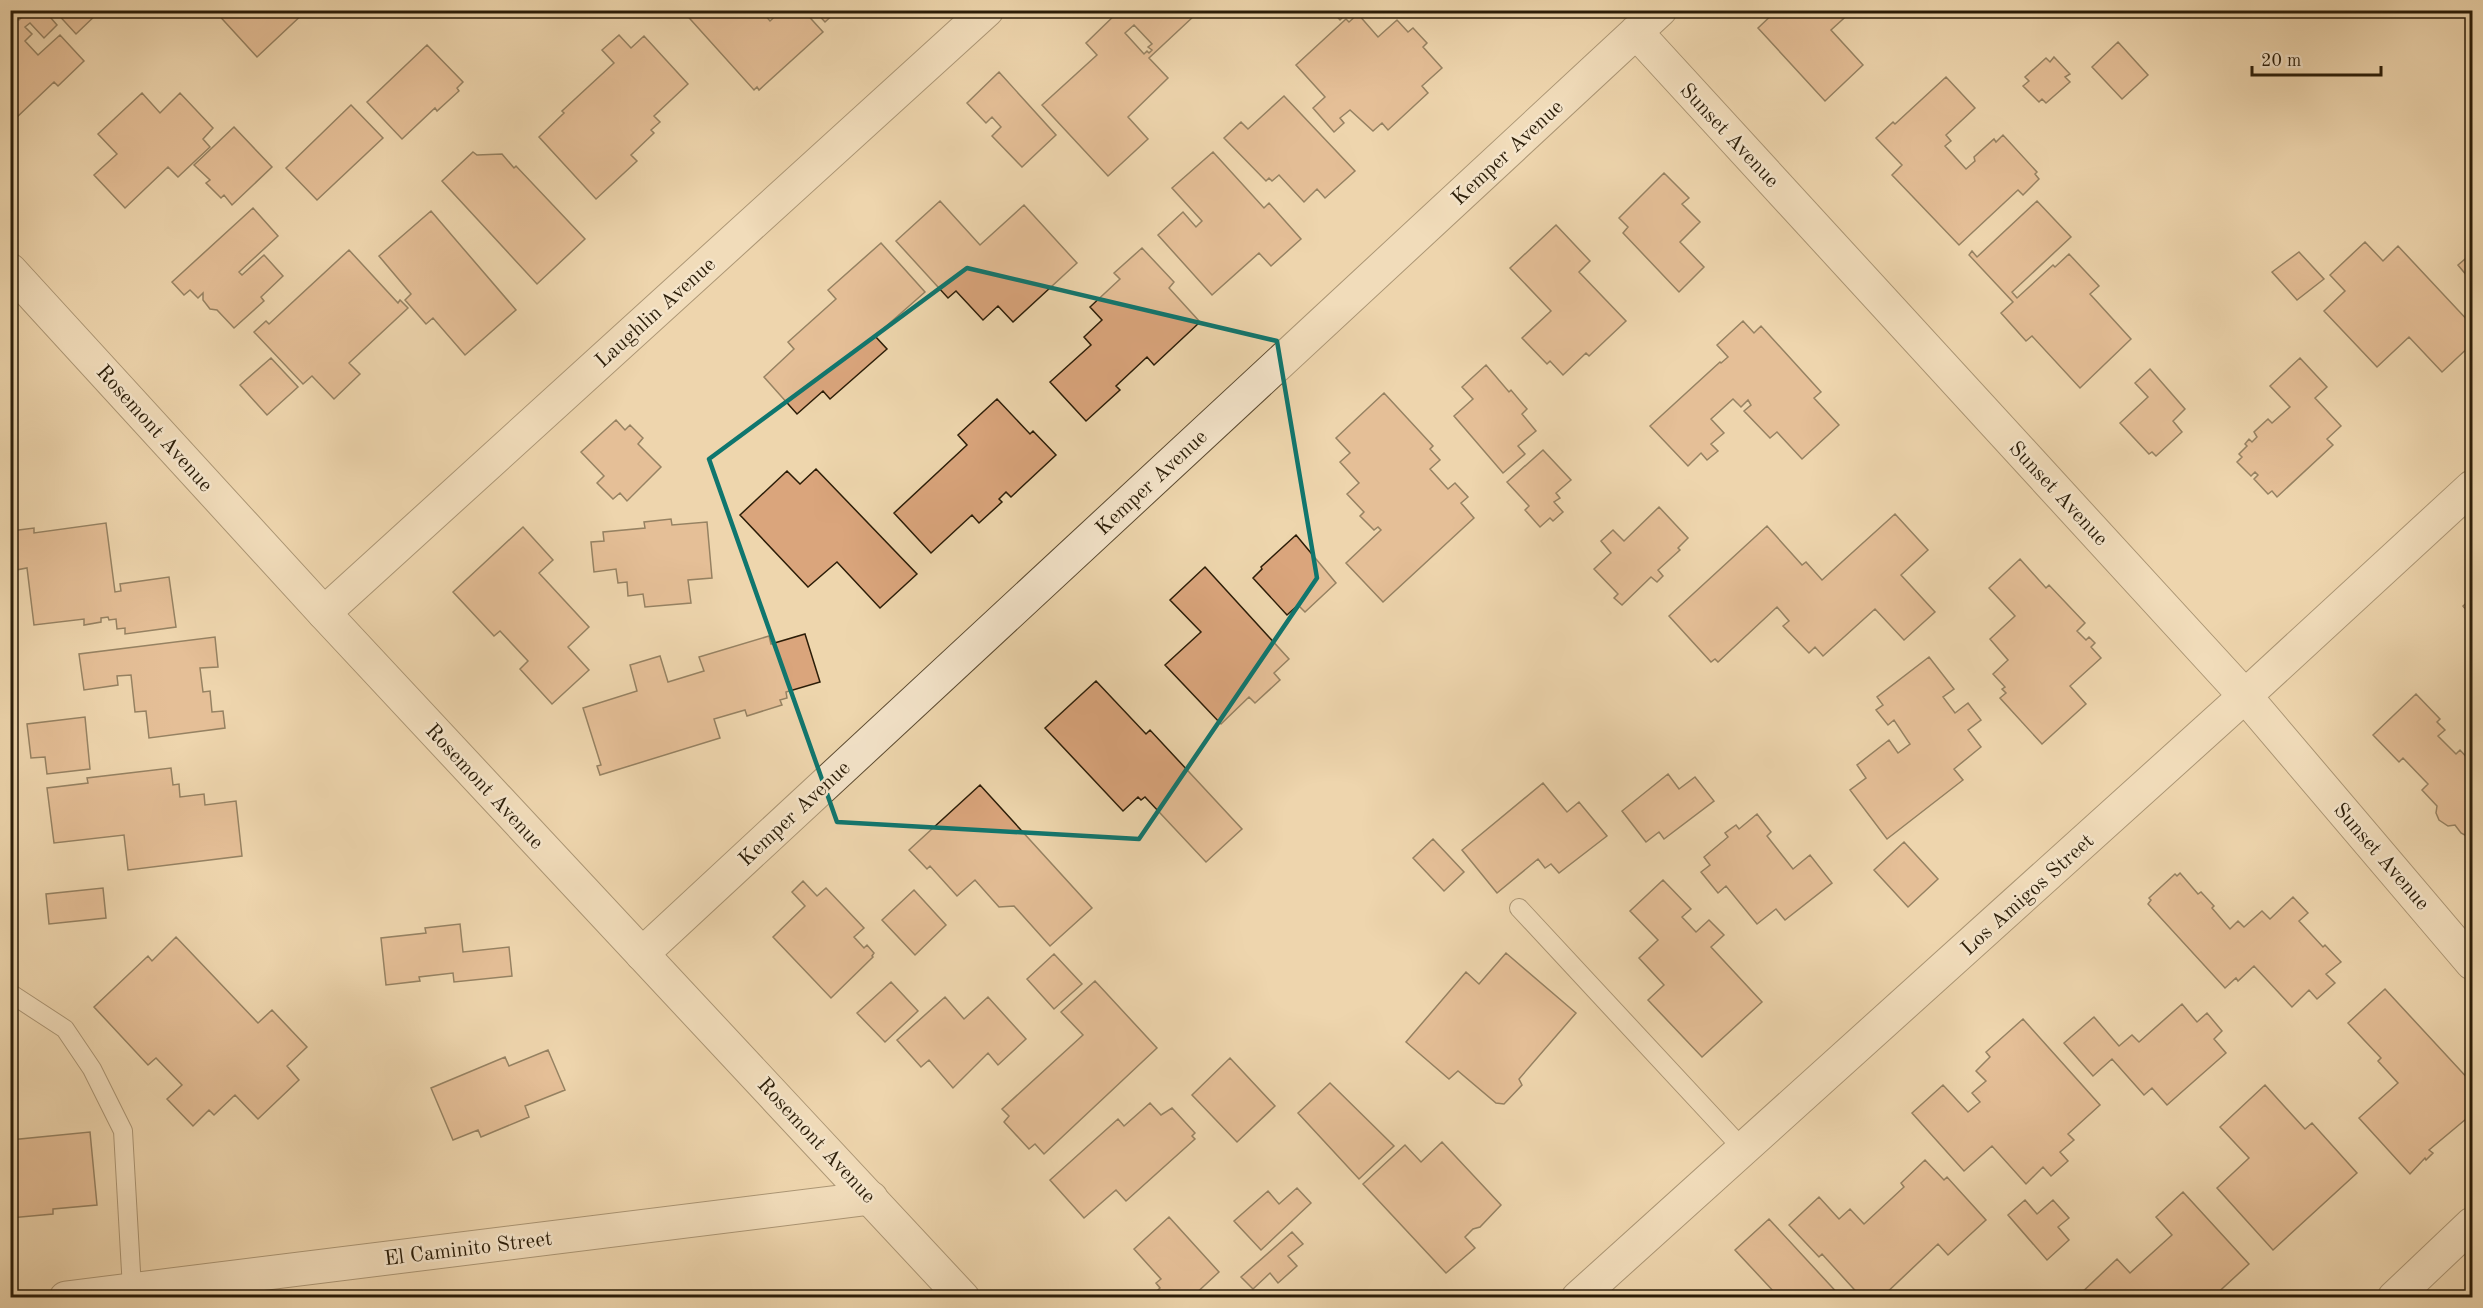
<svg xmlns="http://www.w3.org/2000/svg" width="2483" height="1308" viewBox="0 0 2483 1308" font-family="'Old Standard TT',serif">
	<rect width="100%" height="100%" fill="#eed6ad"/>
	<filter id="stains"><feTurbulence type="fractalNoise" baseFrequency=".00333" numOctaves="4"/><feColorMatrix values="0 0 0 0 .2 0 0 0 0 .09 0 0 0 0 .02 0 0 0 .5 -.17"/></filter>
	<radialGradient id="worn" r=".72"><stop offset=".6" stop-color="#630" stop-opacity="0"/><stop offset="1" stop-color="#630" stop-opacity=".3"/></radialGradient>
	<path fill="#daa57c" stroke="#2b1d08" stroke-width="1.5" fill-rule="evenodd" d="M29,10H44L57,25L44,38L30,23L25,27L32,34L25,41L38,55L60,35L84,61L58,86L54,82L16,118L10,113V17L14,14L19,20Z
		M54,10H101L76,34Z
		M214,10H307L257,57Z
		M682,10H768L764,14L770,21L782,10H803L823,32L759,90L757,87L754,90Z
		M814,10H838L825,22Z
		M1120,10H1189L1194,16L1149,58L1168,78L1128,117L1148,139L1108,176L1042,105L1097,55L1086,43ZM1134,25L1152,44L1148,47L1152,50L1149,53L1147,51L1144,54L1125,33Z
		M1331,10H1350L1340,20Z
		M1777,10H1853L1831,30L1863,65L1825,101L1758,28Z
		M1358,14L1378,37L1397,20L1408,32L1413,28L1427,43L1423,47L1442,68L1422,86L1428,93L1388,130L1382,123L1373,131L1350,110L1340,118L1344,123L1334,132L1313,108L1325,97L1296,65L1346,19L1349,22Z
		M619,35L631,48L644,36L688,84L654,116L660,122L651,130L654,133L631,155L637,161L596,199L539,137L564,113L562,111L614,63L602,50Z
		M2118,42L2148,75L2122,99L2092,67Z
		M427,45L463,82L457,88L459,91L437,111L435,108L402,139L367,102Z
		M2054,57L2070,74L2065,77L2070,82L2046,103L2042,99L2039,102L2023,86L2029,81L2025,77L2046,58L2050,62Z
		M999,72L1056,135L1022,167L992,136L1001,127L992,117L986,123L967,103Z
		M1946,77L1975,108L1946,135L1951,141L1945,146L1966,169L1975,161L1974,157L1994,139L1996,142L2003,135L2037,172L2035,174L2039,179L2023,195L2018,190L1959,245L1892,175L1902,165L1876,138L1893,122L1895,124Z
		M142,93L160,113L180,93L213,128L203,139L210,147L178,177L168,167L125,208L94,175L117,154L98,134Z
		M1284,96L1355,171L1325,198L1317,189L1304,202L1279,175L1272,181L1269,178L1266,181L1224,138L1241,122L1248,129Z
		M351,105L383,138L317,200L286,168Z
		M234,127L272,167L232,205L224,195L221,198L206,183L210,180L194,165Z
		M473,152L477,155L502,154L514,168L516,166L585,239L537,284L442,181Z
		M1213,152L1264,208L1269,203L1301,239L1271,266L1259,253L1212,295L1158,235L1183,212L1196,227L1202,221L1172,188Z
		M1664,173L1689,198L1682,204L1700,222L1680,242L1704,267L1679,292L1623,233L1628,227L1619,218Z
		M940,201L980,245L1024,205L1077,263L1013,322L998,306L983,320L956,291L948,298L896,241Z
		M2037,201L2071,237L2012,292L2017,298L2053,265L2055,267L2069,254L2099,286L2090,294L2131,339L2080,388L2032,336L2026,341L2001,313L2013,302L1969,255L1972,251L1977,257Z
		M253,208L278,236L239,272L242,275L264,255L283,276L261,297L264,301L234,328L217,310L210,309L203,300V293L198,298L190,290L184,295L172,282Z
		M431,211L516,310L465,355L433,318L426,324L405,300L411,294L379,256Z
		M1556,225L1590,261L1579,272L1626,321L1589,356L1586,353L1563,375L1550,361L1547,364L1522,338L1551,311L1510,268Z
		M2365,242L2383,261L2398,246L2472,325V344L2442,372L2409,337L2377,367L2324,311L2345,291L2330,275Z
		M881,243L925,292L875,336L887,349L830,399L823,391L797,414L764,377L794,349L788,342L836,299L828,290Z
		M1142,248L1174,282L1169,288L1200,322L1154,365L1147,357L1116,386L1120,390L1086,421L1050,382L1091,345L1084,337L1102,320L1090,307L1120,279L1114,273Z
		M349,250L398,303L400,300L408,308L349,363L360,374L334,399L312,376L303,384L254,332L266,321L269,324Z
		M2299,252L2324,279L2297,300L2272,272Z
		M2472,253V282L2458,265Z
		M1743,321L1754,333L1761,326L1821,392L1814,398L1839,425L1802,459L1777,432L1770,438L1744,411L1751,405L1748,400L1741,407L1733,399L1711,419L1724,433L1711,444L1718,451L1707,460L1701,453L1688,466L1650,426L1720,362L1721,363L1728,357L1717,345Z
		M271,358L298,387L267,415L240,385Z
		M2300,358L2327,387L2315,398L2341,426L2327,439L2333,445L2277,497L2272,491L2268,494L2254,479L2258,475L2255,472L2251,476L2237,462L2242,457L2239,454L2247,446L2245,444L2249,439L2252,442L2257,437L2254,432L2268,419L2272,423L2290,407L2270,386Z
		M1486,365L1509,392L1511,390L1527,409L1522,414L1536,431L1518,446L1525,454L1503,473L1454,416L1473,399L1462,387Z
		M2150,369L2185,409L2173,421L2182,432L2156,456L2152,452L2149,454L2120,423L2148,397L2135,383Z
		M1384,393L1433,446L1430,449L1440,460L1430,469L1448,489L1455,483L1468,497L1461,503L1474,518L1383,602L1346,563L1381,530L1378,527L1374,530L1360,516L1364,512L1347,494L1359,483L1340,462L1350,453L1336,438Z
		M997,399L1030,434L1033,431L1056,455L1011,497L1006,492L999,499L1002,502L979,523L972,515L931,553L894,513L967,445L958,435Z
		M616,420L625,430L630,425L643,438L638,444L661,467L627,501L620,493L613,499L597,483L604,476L581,452Z
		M1543,450L1571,480L1556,493L1560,498L1554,502L1563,512L1553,521L1550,518L1540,527L1525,510L1529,506L1507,482Z
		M816,469L917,574L880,608L837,562L808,587L740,515L787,471L800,484Z
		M1659,507L1688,538L1678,548L1680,550L1658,570L1663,576L1657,582L1651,577L1622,605L1614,598L1618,594L1594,569L1611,553L1601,541L1613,530L1624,541Z
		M1895,514L1928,550L1901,575L1935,612L1904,640L1875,609L1823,656L1815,647L1809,653L1783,626L1789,621L1777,607L1718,662L1715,659L1711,662L1669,616L1767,526L1802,565L1806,562L1822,580Z
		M671,519L672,525L707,522L712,578L688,580L691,603L645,607L643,594L628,596L627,582L618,583L616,569L594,572L591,542L604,541L603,532L645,528L644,522Z
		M106,523L115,592L121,591L120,584L169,577L176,627L125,634V628L117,629L116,619L109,620L108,617L101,618V622L84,625V619L34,625L27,568L16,570L11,531L34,528V533Z
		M523,527L553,560L539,573L589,627L568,647L589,670L552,704L520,669L528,661L500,631L494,636L453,592Z
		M1296,535L1336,583L1305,612L1298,605L1287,615L1253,578L1262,569L1261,567Z
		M2020,559L2046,588L2049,585L2085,623L2077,631L2086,640L2089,637L2095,643L2091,647L2101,658L2070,686L2086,704L2042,744L2000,698L2006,693L2002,689L2005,687L1993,674L2008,660L1990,639L2015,616L1989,588Z
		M1205,567L1289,659L1274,673L1280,680L1255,703L1249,697L1221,724L1165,665L1201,632L1170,600Z
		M2472,598V617L2463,606Z
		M805,634L820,682L786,692L787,698L780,700L782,705L747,716L745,710L714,719L720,738L600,775L597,766L601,765L583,708L637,691L630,665L660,656L668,682L704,671L699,657L769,636L771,644Z
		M215,637L218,667L200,668L203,692L210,691L212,712L223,711L225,728L149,738L146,711L135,712L131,675L117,676L118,685L84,690L79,654Z
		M1929,657L1954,689L1943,697L1955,713L1968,703L1981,720L1968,730L1981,747L1954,769L1963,780L1887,839L1850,790L1866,778L1857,765L1889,740L1898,753L1910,744L1894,720L1888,725L1876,710L1883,705L1877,697Z
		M1096,681L1146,734L1150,730L1242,829L1206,862L1145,797L1141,800L1138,797L1123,811L1045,728Z
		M2416,694L2440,719L2437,722L2445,730L2438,736L2456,754L2460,750L2472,763V837L2470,838L2461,833L2455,825L2448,826L2439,820L2436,813L2437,806L2422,790L2428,784L2403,758L2399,762L2373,735Z
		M85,717L90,769L47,774L45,757L31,758L27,724Z
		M171,768L173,785L179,784L180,797L204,794L205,805L236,801L242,856L128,870L124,835L54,843L47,788L88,783L87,778Z
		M1668,774L1679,789L1695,777L1714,801L1664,839L1659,832L1646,842L1622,811Z
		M1543,783L1567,812L1579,802L1607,836L1559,873L1551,864L1545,868L1538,859L1497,893L1462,850Z
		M980,785L1092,908L1050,946L1014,906L999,907L975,880L957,896L930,866L927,869L909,850Z
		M1757,814L1771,832L1767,836L1793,869L1810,855L1832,883L1785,920L1776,909L1757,924L1726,886L1718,893L1701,872L1710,865L1704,857L1728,837L1725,833L1736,825L1739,829Z
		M1433,839L1464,872L1444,891L1413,858Z
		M1904,842L1938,879L1908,907L1874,870Z
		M2180,873L2198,894L2201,892L2214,906L2212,908L2230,929L2238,921L2244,927L2262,911L2270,919L2293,897L2308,913L2299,921L2323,947L2325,945L2341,962L2326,974L2335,983L2317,999L2309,990L2292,1007L2254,966L2238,981L2236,978L2225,988L2148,904L2151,900L2149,898L2175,874L2177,876Z
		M1663,880L1691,909L1682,917L1696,932L1709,920L1724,935L1711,947L1762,1002L1702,1057L1648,1000L1664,985L1639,958L1658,940L1630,911Z
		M803,881L817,896L826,888L864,928L854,937L864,948L867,945L874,953L872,956L873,957L831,998L773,937L805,906L792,892Z
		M103,888L106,918L49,924L46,894Z
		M914,890L946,925L915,955L882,920Z
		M460,924L463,952L509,947L512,976L454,982L453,973L419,977L420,981L386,985L381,938L426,933L425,928Z
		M176,937L258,1023L272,1010L307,1047L287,1066L299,1080L258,1119L235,1095L214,1115L209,1110L193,1126L167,1099L182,1085L156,1058L148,1065L94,1007L148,956L152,961Z
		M1506,953L1576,1013L1519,1079L1522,1085L1504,1104L1496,1103L1458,1071L1449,1079L1406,1042L1466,972L1479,984Z
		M1054,954L1082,984L1054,1009L1027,979Z
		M1095,981L1157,1048L1044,1154L1035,1144L1029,1149L1004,1122L1009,1116L1002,1109L1083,1035L1061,1012Z
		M891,982L918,1011L885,1042L857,1013Z
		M2385,989L2472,1083V1114L2429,1150L2433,1153L2426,1160L2425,1158L2410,1174L2359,1118L2398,1083L2378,1061L2381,1058L2348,1023Z
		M945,997L964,1019L988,997L1026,1039L998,1065L988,1053L953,1088L929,1060L921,1067L897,1040Z
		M2182,1004L2197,1022L2207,1013L2222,1031L2214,1039L2226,1053L2167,1105L2152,1088L2144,1095L2112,1059L2093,1076L2064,1043L2094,1017L2119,1046L2132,1035L2139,1042Z
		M2023,1019L2100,1105L2068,1134L2074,1140L2060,1152L2068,1161L2051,1176L2043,1167L2026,1184L1992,1146L1964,1171L1912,1113L1943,1085L1968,1112L1980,1102L1972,1093L1986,1081L1976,1071L1990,1057L1986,1052Z
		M548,1050L565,1090L525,1106L529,1117L481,1137L478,1130L453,1140L431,1088L505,1057L509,1066Z
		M1230,1058L1275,1106L1237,1142L1192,1095Z
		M1330,1083L1394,1146L1359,1179L1298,1113Z
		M2265,1085L2305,1129L2312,1123L2357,1173L2273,1250L2217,1188L2249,1158L2220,1127Z
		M1150,1103L1161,1115L1172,1108L1195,1133L1192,1136L1195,1139L1126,1201L1116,1190L1084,1218L1050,1180L1118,1119L1124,1126Z
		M90,1132L97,1205L53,1209V1214L10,1218V1140Z
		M1442,1142L1501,1205L1480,1227L1473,1229L1465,1237L1475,1248L1446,1273L1363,1184L1405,1145L1421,1162Z
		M1925,1160L1944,1180L1947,1177L1986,1220L1948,1255L1938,1244L1881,1298H1862L1822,1254L1819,1257L1789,1225L1819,1197L1839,1219L1850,1209L1864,1224L1904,1187L1901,1183Z
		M1297,1188L1311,1203L1261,1250L1234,1221L1268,1191L1279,1204Z
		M2183,1192L2249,1264L2212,1298H2076L2117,1259L2130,1273L2172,1235L2156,1217Z
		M2025,1200L2037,1214L2053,1200L2069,1218L2058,1227L2069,1240L2047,1260L2008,1215Z
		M1169,1217L1219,1272L1191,1298H1150L1160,1288L1156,1283L1161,1279L1134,1249Z
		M1769,1219L1842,1298H1773L1776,1294L1735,1250Z
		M1292,1232L1303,1244L1288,1256L1297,1266L1278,1283L1270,1273L1253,1289L1241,1277Z"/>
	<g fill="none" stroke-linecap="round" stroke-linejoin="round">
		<g stroke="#5c4b31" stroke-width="20">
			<path id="service" d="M1519,908L1743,1149
				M10,993L65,1029L92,1069L123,1131L132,1289"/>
		</g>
		<g stroke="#5c4b31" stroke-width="35">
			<path id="minor" d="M1636,32L2245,696L2472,963
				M324,613L987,10
				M642,954L1660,10
				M66,1298L871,1198
				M1578,1298L2245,696L2472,487
				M2394,1298L2472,1224"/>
		</g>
		<g stroke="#5c4b31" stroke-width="35">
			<path id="tertiary" d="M10,270L324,613L963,1298"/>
		</g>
		<use href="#service" stroke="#f4e4ca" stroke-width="18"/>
		<use href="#minor" stroke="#f4e4ca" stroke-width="33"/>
		<use href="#tertiary" stroke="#f4e4ca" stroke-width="33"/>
	</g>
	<path d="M0 0H2483V1308H0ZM967,268L1277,341L1317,578L1139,839L837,822L709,459Z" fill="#eed6ad" fill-opacity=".55" fill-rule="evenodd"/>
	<path fill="none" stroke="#0f766e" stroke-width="4.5" stroke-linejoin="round" d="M967,268L1277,341L1317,578L1139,839L837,822L709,459Z"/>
	<g text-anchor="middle" stroke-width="5" stroke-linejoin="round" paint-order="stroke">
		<g font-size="21" fill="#2b1d08" stroke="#f4e4ca">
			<text transform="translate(1730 135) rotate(47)" y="7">Sunset Avenue</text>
			<text transform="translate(1507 152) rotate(-43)" y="7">Kemper Avenue</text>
			<text transform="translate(655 312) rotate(-42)" y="7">Laughlin Avenue</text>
			<text transform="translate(155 428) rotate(48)" y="7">Rosemont Avenue</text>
			<text transform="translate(1151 482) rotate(-43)" y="7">Kemper Avenue</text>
			<text transform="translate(2059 493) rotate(47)" y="7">Sunset Avenue</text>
			<text transform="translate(485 786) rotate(47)" y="7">Rosemont Avenue</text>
			<text transform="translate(794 813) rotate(-43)" y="7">Kemper Avenue</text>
			<text transform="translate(2382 856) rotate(49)" y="7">Sunset Avenue</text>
			<text transform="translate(2027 894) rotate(-42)" y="7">Los Amigos Street</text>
			<text transform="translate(817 1140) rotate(47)" y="7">Rosemont Avenue</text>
			<text transform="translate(468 1248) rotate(-7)" y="7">El Caminito Street</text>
		</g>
	</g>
	<rect width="2483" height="1308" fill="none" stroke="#eed6ad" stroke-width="36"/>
	<rect x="12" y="12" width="2459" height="1284" fill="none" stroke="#2b1d08" stroke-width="3"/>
	<rect x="18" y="18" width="2447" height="1272" fill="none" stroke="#2b1d08" stroke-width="1.5"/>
	<path d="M2252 66v9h129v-9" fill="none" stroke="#2b1d08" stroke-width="3"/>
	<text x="2261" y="66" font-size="18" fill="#2b1d08" stroke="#f4e4ca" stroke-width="4.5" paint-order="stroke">20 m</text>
	<rect width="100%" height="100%" filter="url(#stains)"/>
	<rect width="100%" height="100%" fill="url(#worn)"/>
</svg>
